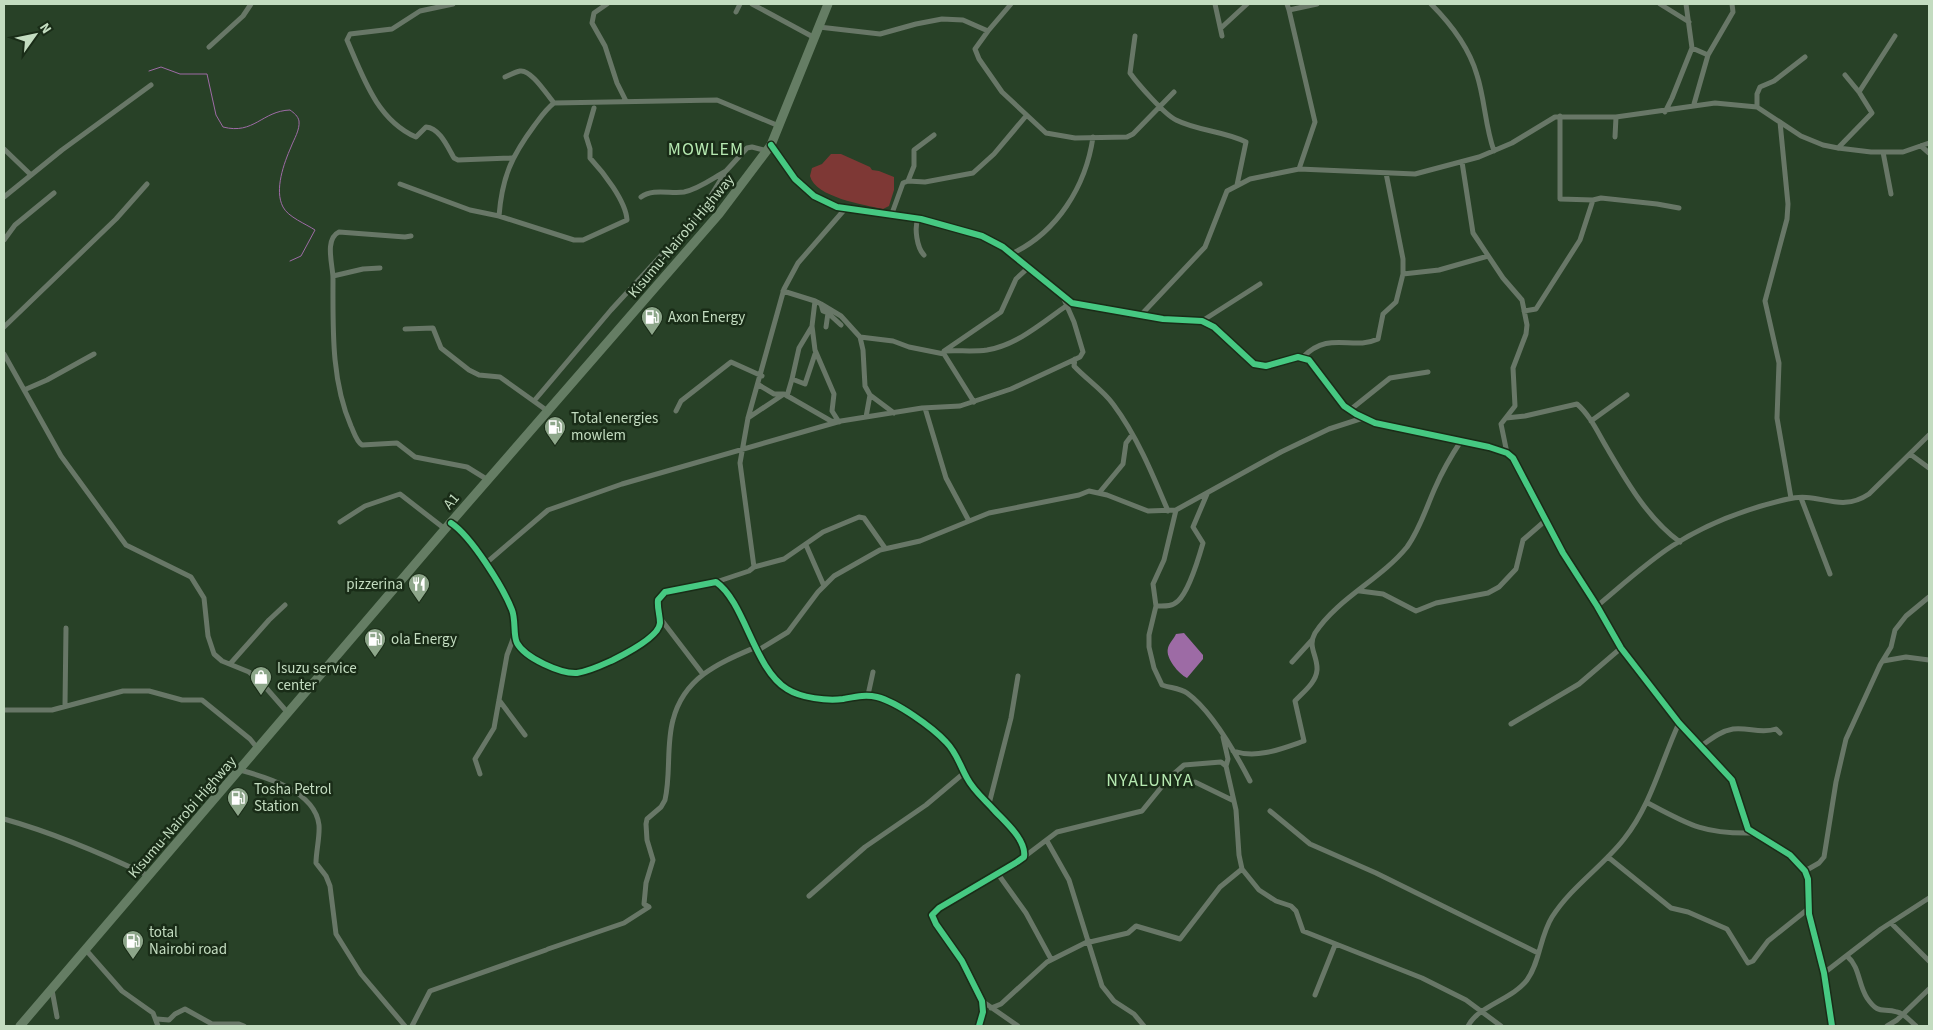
<svg xmlns="http://www.w3.org/2000/svg" width="1933" height="1030" viewBox="0 0 1933 1030" font-family="'Source Sans 3',sans-serif">
	<rect width="100%" height="100%" fill="#284127"/>
	<path fill="#7e3835" d="M831,154H841L870,167L872,170L879,171L894,177V190L889,206L883,209C864,205 815,197 810,176L812,168L822,164Z"/>
	<path fill="#9d6ba5" d="M1184,633L1203,655V659L1187,678C1179,674 1165,658 1168,648C1169,643 1174,639 1176,634Z"/>
	<g fill="none" stroke-linecap="round" stroke-linejoin="round">
		<path stroke="#9d6ba5" stroke-width="1" d="M149,71L161,67L180,74H207L216,115L223,127C254,135 262,111 290,110C294,113 298,116 299,121C300,130 294,139 291,147C284,163 274,190 283,207C288,217 306,224 315,230L301,256L290,261"/>
		<path stroke="#687767" stroke-width="5" d="M453,4L420,11L392,29L350,34L347,40C363,77 377,120 416,137L426,127C440,128 448,148 454,158L458,160L512,158
			M607,4L594,13L592,23L605,46L617,83L626,101
			M752,4L815,38
			M1215,4L1222,36
			M1287,4L1289,10L1317,4
			M1431,4C1451,24 1469,47 1477,75C1485,100 1485,126 1494,151
			M1660,4L1689,22
			M1289,10L1315,122L1299,169
			M736,12L740,4
			M819,27L880,34L916,24L942,19L963,20L988,31L1011,4
			M1221,28L1247,4
			M988,31L975,49L979,59L1002,92L1046,133L1075,138L1127,137L1133,134L1174,92
			M1135,36L1130,73C1137,83 1165,115 1176,120C1198,131 1224,131 1246,142L1237,185
			M209,47L243,16L251,4
			M1692,48L1708,55
			M505,77C510,75 515,72 520,71C531,69 547,95 554,103
			M1859,92L1895,36
			M1694,104L1708,55L1733,12L1732,4
			M1757,107V94L1760,87L1774,81L1805,57
			M1665,112L1672,98L1692,48L1686,4
			M1560,116V199L1593,200L1601,198L1657,204L1679,208
			M1780,122L1788,204L1787,219L1765,301L1779,363L1777,418L1791,498
			M1615,137L1616,117
			M771,145L795,179L814,196L837,207L921,219L982,236L1003,247L1072,303L1163,319L1202,321L1214,327L1254,364L1266,366L1298,357L1309,360L1344,406L1356,414L1375,423L1489,447L1507,453L1513,458L1563,553L1597,606L1621,648L1679,723L1732,780L1748,829L1790,855L1805,871L1808,879L1809,914L1824,973L1832,1026
			M1921,146L1929,153
			M1838,148L1872,113L1859,92L1845,75
			M4,149L31,175
			M1883,152L1891,194
			M1462,162L1473,233L1503,278L1522,300L1527,325L1526,334L1513,368L1515,406L1501,424L1507,453
			M1386,173L1403,259V274
			M908,181L914,166V150L934,135
			M400,184L470,210L499,216L574,240H583L627,220C626,201 603,172 590,158V149L586,136L594,108
			M4,197L62,150L151,85
			M641,197C653,188 670,194 684,192C699,189 713,178 726,171
			M499,216C502,178 511,157 534,126C540,118 546,109 554,103L717,100L779,126
			M891,216L903,183L908,181L925,182L973,173L994,154L1026,116
			M918,219C914,228 917,248 924,255
			M411,236L405,237L339,232C324,239 333,266 333,278C333,328 331,380 351,426C354,432 356,441 362,445L397,443L415,457L467,467L488,480
			M4,240L15,225L54,193
			M1011,254C1057,233 1086,186 1093,137
			M333,276L363,269L380,268
			M783,291L815,301
			M821,304L841,316L860,337L863,350L865,386L870,395L866,417
			M1524,311L1536,309L1580,240L1593,200
			M828,313L841,325
			M1140,316L1205,247L1227,191L1250,179L1299,169L1415,174L1479,157L1512,143L1555,117H1616L1715,103L1757,107L1801,136L1823,145L1838,148L1871,152H1903L1929,143
			M1202,321L1260,284
			M4,327L116,219L147,184
			M811,328L799,348L792,379L805,384L815,354
			M405,329L433,328L441,348L469,370L479,375L500,377L549,412
			M860,337L893,341L909,347L944,354
			M944,351C958,350 973,352 987,350C1017,345 1042,323 1066,306
			M4,354L61,456L126,545L191,577L204,598L208,636L214,654L222,661L249,672L260,681L288,713
			M1303,357C1330,330 1352,351 1378,339L1383,314L1396,302L1403,274L1439,270L1488,256
			M1075,359L1074,366C1086,379 1103,390 1113,404C1137,436 1153,475 1168,511
			M759,385L774,394H783
			M24,390L47,380L94,354
			M870,395L894,413
			M787,396L792,379
			M534,401L611,310L701,212L726,171L747,148L752,147L767,151
			M974,402L944,354V351L1001,312L1016,279L1029,267
			M925,408L946,478L969,521
			M1350,410L1390,378L1428,372
			M676,411L681,401L731,362L762,376
			M748,418L784,394L831,421L839,422L832,411L834,394L815,350L812,326L815,301L821,304L823,311L828,313L826,327
			M1506,418L1525,416L1577,404C1590,415 1598,433 1607,448C1627,482 1648,519 1680,542
			M1591,421L1627,395
			M1910,454L1929,468
			M1099,493L1123,464L1126,443L1132,435
			M1801,498L1830,574
			M1176,510L1164,560L1153,584L1156,606L1149,635V647L1154,668L1162,685C1170,688 1180,688 1187,693C1212,711 1236,754 1250,781
			M340,522L365,506L400,494L445,529
			M451,523C471,536 503,587 512,610C516,620 513,636 517,643C525,658 561,674 577,673C590,671 602,665 613,660C625,654 659,637 660,623C660,615 657,608 658,600L665,592L716,582C745,602 754,669 787,689C801,698 827,701 843,699C854,697 865,694 877,697C897,702 932,727 946,742C957,753 960,766 967,778C973,790 985,800 994,810C1004,821 1027,840 1024,857L1017,862L939,908L932,915L936,924L962,961L982,1001L983,1012L979,1026
			M806,545L824,586
			M485,564L548,510L622,484L841,421L922,408L960,406L1011,389L1080,357L1083,352L1074,322L1063,297
			M754,567L784,559L823,532L859,517L864,518L885,548
			M716,582L749,571L754,567L740,463L748,418L784,289L798,263L845,209
			M1360,591L1383,594L1416,611L1436,603L1488,593L1499,587L1516,569L1523,540L1546,520
			M1156,606C1164,606 1172,607 1178,601C1189,591 1199,557 1203,543L1193,527L1207,494
			M1597,606C1621,586 1646,563 1672,546C1706,524 1749,508 1788,499C1819,491 1839,514 1869,494L1929,435
			M660,618L702,673
			M757,651L788,632L818,592L834,576L880,550L920,541L989,513L1079,495L1089,491L1107,495L1148,511L1176,510L1281,452L1329,429L1363,418
			M1883,661L1906,657L1929,660
			M1292,662L1312,640
			M230,664L269,620L285,605
			M868,695L873,672
			M499,700L525,735
			M65,705L66,628
			M4,710H52L123,691H149L182,700H202L250,739L258,749
			M1511,724L1579,684L1621,648
			M1223,737L1228,759L1226,766L1236,810L1239,855L1242,869L1259,890L1276,901L1291,906L1296,911L1303,931L1422,978L1466,1000L1501,1026
			M1701,746C1711,739 1721,731 1733,729C1748,727 1761,734 1776,729L1780,733
			M1233,751C1257,759 1281,749 1304,741L1295,701C1303,692 1316,683 1317,670C1318,656 1307,647 1315,633C1338,598 1380,580 1407,547C1420,529 1426,508 1435,488C1442,472 1451,456 1461,441
			M240,770C266,777 315,791 319,825C320,837 316,851 316,863L326,876L330,886L336,934L361,974L405,1026
			M480,774L475,759L494,728L507,655L515,634
			M1195,782L1232,800
			M1648,803C1689,825 1704,834 1752,833
			M989,804L1011,718L1018,676
			M1270,811L1310,844L1376,873L1538,953
			M4,819C54,833 101,853 149,876
			M1047,841L1069,880L1102,986L1114,1001L1134,1014L1144,1026
			M1024,857L1057,832L1142,811L1168,779L1184,765L1221,762L1226,766
			M1608,857L1671,908L1688,912L1727,929L1748,963L1753,961L1768,941L1808,909
			M1805,871L1819,863L1824,857L1836,782L1846,739L1880,665L1891,647L1895,630L1906,616L1929,597
			M998,874L1026,913L1051,959
			M809,896L865,847L926,805L964,773
			M1891,923L1929,961
			M1090,942L1128,933L1136,926L1180,939L1220,887L1242,869
			M548,949L624,923L649,907L644,904L646,883L653,860L647,840L646,824L647,819L661,807L665,800C671,774 666,745 673,720C684,677 719,663 756,647
			M86,950L122,991L153,1013L158,1026
			M1847,956C1860,967 1858,984 1867,998C1879,1016 1883,1007 1897,1012C1904,1013 1911,1022 1916,1026
			M1824,973L1881,929L1929,898
			M52,990L57,1017
			M1315,995L1335,945
			M982,1001L1018,1026
			M991,1008L1001,1004L1047,962L1089,941
			M157,1019L169,1020L175,1014L185,1009L212,1024H239L244,1026
			M412,1026L430,991L546,950
			M1468,1026C1478,1006 1513,999 1527,980C1540,962 1540,936 1552,917C1572,886 1602,867 1624,839C1651,805 1661,762 1679,723
			M1887,1026L1897,1020L1929,989"/>
		<path stroke="#657d64" stroke-width="9" d="M20,1026L445,529L719,214L771,145L828,4"/>
		<g stroke="#192c17" stroke-width="9">
			<path id="cycleway" d="M771,145L795,179L814,196L837,207L921,219L982,236L1003,247L1072,303L1163,319L1202,321L1214,327L1254,364L1266,366L1298,357L1309,360L1344,406L1356,414L1375,423L1489,447L1507,453L1513,458L1563,553L1597,606L1621,648L1679,723L1732,780L1748,829L1790,855L1805,871L1808,879L1809,914L1824,973L1832,1026
				M451,523C471,536 503,587 512,610C516,620 513,636 517,643C525,658 561,674 577,673C590,671 602,665 613,660C625,654 659,637 660,623C660,615 657,608 658,600L665,592L716,582C745,602 754,669 787,689C801,698 827,701 843,699C854,697 865,694 877,697C897,702 932,727 946,742C957,753 960,766 967,778C973,790 985,800 994,810C1004,821 1027,840 1024,857L1017,862L939,908L932,915L936,924L962,961L982,1001L983,1012L979,1026"/>
		</g>
		<use href="#cycleway" stroke="#46c982" stroke-width="6"/>
	</g>
	<defs>
		<g id="fuel-pin" transform="scale(1.125)"><path d="M0 17L-7.5 6A9.5 9.5 0 1 1 7.5 6Z" fill="#8da68a" stroke="#192c17"/><path d="M-5.5-6h7V0h2V4h1.3V-2.5L3-4.5l.8-.8L6-3V5H2.5V1h-1V6h-7ZM-4.2-4.7v3.2H.2V-4.7Z" fill="#fff"/></g>
		<g id="restaurant-pin" transform="scale(1.125)"><path d="M0 17L-7.5 6A9.5 9.5 0 1 1 7.5 6Z" fill="#8da68a" stroke="#192c17"/><path d="M-5-6h1v4h1v-4h1v4h1v-4h1v5L-1.5 .5V6h-2V.5L-5-1ZM5-6V6H3V1.5H1.5Q1.5-4 5-6Z" fill="#fff"/></g>
		<g id="shop-pin" transform="scale(1.125)"><path d="M0 17L-7.5 6A9.5 9.5 0 1 1 7.5 6Z" fill="#8da68a" stroke="#192c17"/><path d="M-5-2.5h2.3a2.7 3.5 0 0 1 5.4 0H5L5.5 6h-11ZM-1.5-2.5h3a1.5 2.3 0 0 0-3 0Z" fill="#fff"/></g>
	</defs>
	<g fill-rule="evenodd">
		<use href="#fuel-pin" x="652" y="317"/>
		<use href="#fuel-pin" x="555" y="427"/>
		<use href="#restaurant-pin" x="419" y="584"/>
		<use href="#fuel-pin" x="375" y="639"/>
		<use href="#shop-pin" x="261" y="677"/>
		<use href="#fuel-pin" x="238" y="798"/>
		<use href="#fuel-pin" x="133" y="941"/>
	</g>
	<g text-anchor="middle" stroke-width="5" stroke-linejoin="round" paint-order="stroke">
		<g font-size="15" fill="#c3dcc0" stroke="#192c17">
			<text transform="translate(681 236) rotate(-50)" y="5">Kisumu-Nairobi Highway</text>
			<text transform="translate(451 501) rotate(-49)" y="5">A1</text>
			<text transform="translate(182 817) rotate(-49)" y="5">Kisumu-Nairobi Highway</text>
		</g>
		<g font-size="15" fill="#c3dcc0" stroke="#192c17" text-anchor="start">
			<text x="668" y="322">Axon Energy</text>
			<text x="571" y="423">Total energies<tspan x="571" dy="17">mowlem</tspan></text>
			<text x="403" y="589" text-anchor="end">pizzerina</text>
			<text x="391" y="644">ola Energy</text>
			<text x="277" y="673">Isuzu service<tspan x="277" dy="17">center</tspan></text>
			<text x="254" y="794">Tosha Petrol<tspan x="254" dy="17">Station</tspan></text>
			<text x="149" y="937">total<tspan x="149" dy="17">Nairobi road</tspan></text>
		</g>
		<g font-size="18" letter-spacing="1" fill="#b6e9b1" stroke="#192c17">
			<text x="706" y="155">MOWLEM</text>
			<text x="1150" y="786">NYALUNYA</text>
		</g>
	</g>
	<rect width="1933" height="1030" fill="none" stroke="#c3dcc0" stroke-width="10"/>
	<g transform="translate(35 35) rotate(57)" stroke="#192c17" stroke-width="4" paint-order="stroke">
	<path d="M0-4L9 19L0 12L-9 19Z" fill="#c3dcc0"/>
	<text y="-8" font-size="14" font-weight="bold" text-anchor="middle" fill="#c3dcc0">N</text>
	</g>
</svg>
